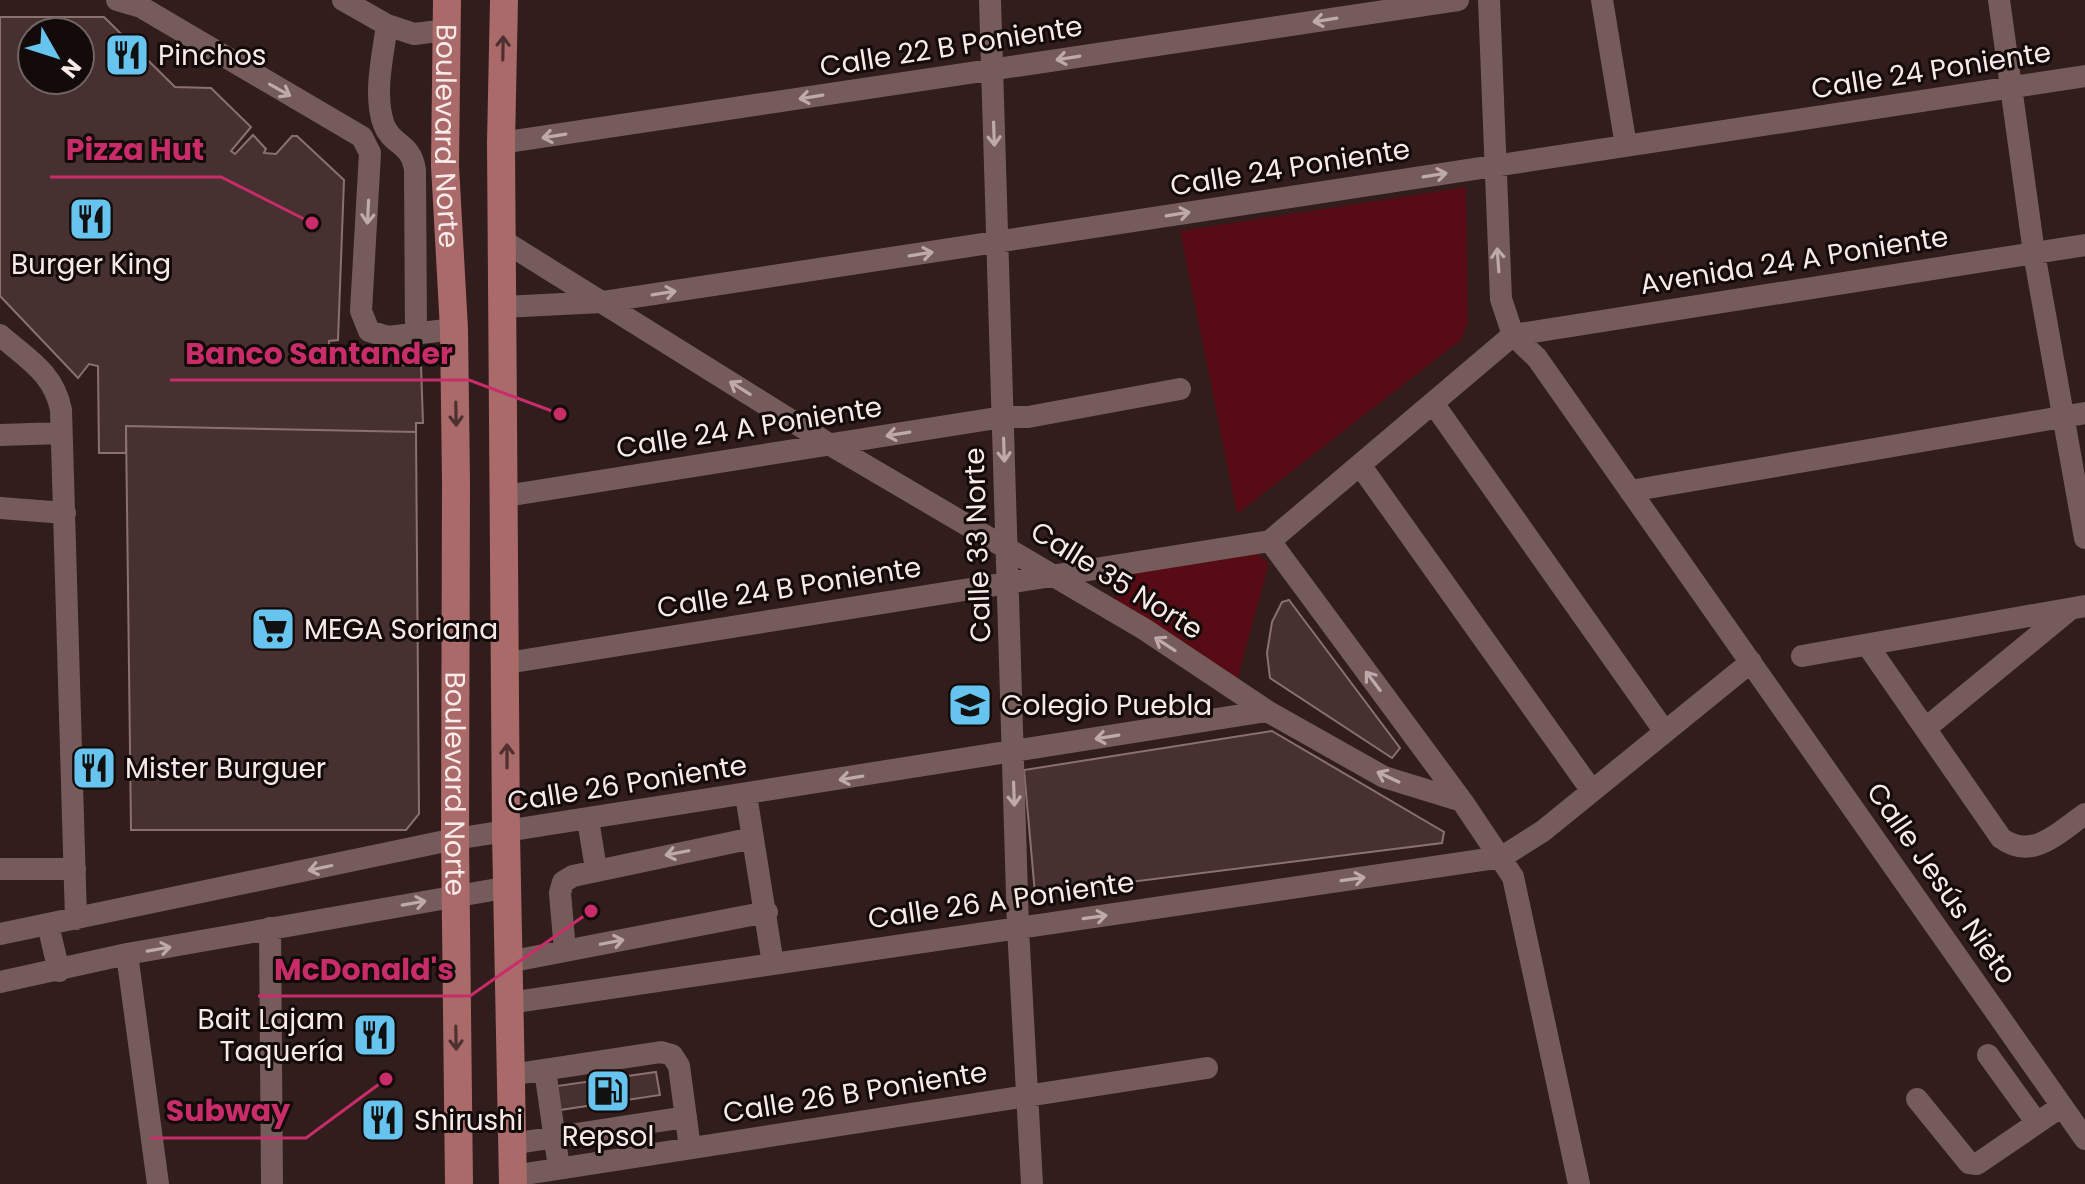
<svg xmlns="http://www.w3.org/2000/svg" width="2085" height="1184" viewBox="0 0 2085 1184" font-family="Poppins,sans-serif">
	<rect width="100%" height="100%" fill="#311d1c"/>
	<path fill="#570b15" d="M1466,187L1468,322L1461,340L1237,514L1180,231Z
		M1255,552L1269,563L1237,681L1115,599L1121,575Z"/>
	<path fill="#463030" stroke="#8a7170" stroke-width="2" fill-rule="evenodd" d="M0,17H104L175,87L211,88L251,127L231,151L235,154L253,135L266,149L264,153L276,154L292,136H297L344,180L338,340L329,341V364L421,365L423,423H416V432L126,426V453H99L98,366L89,364L78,378L0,296ZM32,32H80V80H32Z
		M126,426L416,432L419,814L406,830H131Z
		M1289,600L1400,748L1392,758L1270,678L1267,653L1272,622L1282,602Z
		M1272,731L1444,832L1442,843L1035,894L1024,770Z
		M656,1072L660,1095L560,1110L557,1086Z"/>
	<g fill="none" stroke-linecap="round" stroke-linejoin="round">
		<path stroke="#755c5b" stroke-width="22" d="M117,0L141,7L362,137L370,153L361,311L369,331L388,337L454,329
			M343,0L387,25C383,55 373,95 384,125C392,146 411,142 415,170L416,335
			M990,0L1018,928L1032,1184
			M1489,0L1501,299L1513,335L1537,358L2085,1139
			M1602,0L1626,146
			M1999,0L2034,253L2085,538
			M387,25L414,34L447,30
			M501,143L1458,0
			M502,240L829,444L1144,629L1267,711L1384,777L1462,801
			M503,307L602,302L2085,76
			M0,335C27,359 54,373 61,410L76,919
			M1433,403L1665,732
			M0,435L61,433
			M1360,465L1592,791
			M1630,491L2085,413
			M505,496L1003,417H1028L1180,389
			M0,508L65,513
			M1270,541L1513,335L2085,245
			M1270,541L1462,801L1513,877L1579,1184
			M1868,646L2001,838C2032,861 2058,833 2085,814
			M1802,656L2085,606
			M507,663L1270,541
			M1926,728L2068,611
			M746,795L773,964
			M588,820L596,869
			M0,869H75
			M48,925L59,971
			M270,928L272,1184
			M0,934L455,839L1267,711
			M565,951L560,893L563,882L573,876L753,838
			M127,954L158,1184
			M508,962L767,912
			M0,982L127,954L509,887
			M508,1003L1502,857L1543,831L1751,662
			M1988,1055L2037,1123
			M545,1070L559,1168
			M510,1075L661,1052L672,1055L679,1066L690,1148
			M1917,1099L1969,1163L1977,1164L2062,1106
			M511,1144L686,1117
			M512,1176L1207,1068"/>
		<g stroke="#a96a69" stroke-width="28">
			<path id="s1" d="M447,0L445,166L454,329L456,481L455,839L459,1184"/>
			<path d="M504,0L501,143L506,834L513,1184"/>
		</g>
	</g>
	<defs><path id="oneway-shaft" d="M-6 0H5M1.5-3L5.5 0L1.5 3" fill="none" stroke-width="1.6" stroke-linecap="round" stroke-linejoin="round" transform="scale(2)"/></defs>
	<g stroke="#beaaaa">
		<use href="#oneway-shaft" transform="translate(1325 20) rotate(171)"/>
		<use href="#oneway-shaft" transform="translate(1068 58) rotate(171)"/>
		<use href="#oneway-shaft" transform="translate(280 90) rotate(29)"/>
		<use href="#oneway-shaft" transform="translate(811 97) rotate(171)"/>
		<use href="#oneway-shaft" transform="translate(994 134) rotate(88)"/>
		<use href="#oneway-shaft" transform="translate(554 136) rotate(171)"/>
		<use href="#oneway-shaft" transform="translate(1435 175) rotate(-9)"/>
		<use href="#oneway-shaft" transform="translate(368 212) rotate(93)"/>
		<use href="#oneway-shaft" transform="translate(1178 214) rotate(-9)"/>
		<use href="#oneway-shaft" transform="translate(921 254) rotate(-9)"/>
		<use href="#oneway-shaft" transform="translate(1498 260) rotate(-94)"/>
		<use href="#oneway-shaft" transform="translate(664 293) rotate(-9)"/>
		<use href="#oneway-shaft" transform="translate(740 388) rotate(-148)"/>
		<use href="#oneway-shaft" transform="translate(898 434) rotate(171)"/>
		<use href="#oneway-shaft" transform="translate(1004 450) rotate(88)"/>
		<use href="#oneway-shaft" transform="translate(1165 644) rotate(-147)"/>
		<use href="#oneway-shaft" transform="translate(1373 681) rotate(-127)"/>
		<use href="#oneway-shaft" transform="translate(1107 737) rotate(171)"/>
		<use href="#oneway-shaft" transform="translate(1388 777) rotate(-155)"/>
		<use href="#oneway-shaft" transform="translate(851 778) rotate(171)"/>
		<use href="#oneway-shaft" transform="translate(1014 794) rotate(88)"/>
		<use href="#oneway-shaft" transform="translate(677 853) rotate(169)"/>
		<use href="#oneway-shaft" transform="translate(320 868) rotate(168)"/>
		<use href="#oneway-shaft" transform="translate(1353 879) rotate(-8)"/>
		<use href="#oneway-shaft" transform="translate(414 903) rotate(-10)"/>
		<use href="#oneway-shaft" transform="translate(1095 917) rotate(-8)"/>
		<use href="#oneway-shaft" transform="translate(612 942) rotate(-11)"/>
		<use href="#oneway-shaft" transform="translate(159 949) rotate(-10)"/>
	</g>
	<g stroke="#4f3030">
		<use href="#oneway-shaft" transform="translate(503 48) rotate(-89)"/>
		<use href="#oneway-shaft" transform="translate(456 414) rotate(89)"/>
		<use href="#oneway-shaft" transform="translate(507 756) rotate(-90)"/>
		<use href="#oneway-shaft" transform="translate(456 1038) rotate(89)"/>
	</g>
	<defs>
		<g id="restaurant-square" transform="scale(2.3)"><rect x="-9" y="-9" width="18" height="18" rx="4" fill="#67c4ef" stroke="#130a0a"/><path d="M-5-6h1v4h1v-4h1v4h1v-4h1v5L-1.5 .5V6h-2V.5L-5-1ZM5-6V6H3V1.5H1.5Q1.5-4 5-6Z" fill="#111"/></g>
		<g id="supermarket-square" transform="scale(2.3)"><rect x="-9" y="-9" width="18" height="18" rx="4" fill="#67c4ef" stroke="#130a0a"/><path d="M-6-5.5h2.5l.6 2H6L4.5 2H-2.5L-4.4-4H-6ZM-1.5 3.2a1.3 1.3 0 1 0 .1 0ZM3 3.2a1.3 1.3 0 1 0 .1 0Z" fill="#111"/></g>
		<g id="school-square" transform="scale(2.3)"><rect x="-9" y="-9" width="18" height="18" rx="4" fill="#67c4ef" stroke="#130a0a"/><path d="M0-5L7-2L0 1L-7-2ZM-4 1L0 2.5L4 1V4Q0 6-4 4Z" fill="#111"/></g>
		<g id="fuel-square" transform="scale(2.3)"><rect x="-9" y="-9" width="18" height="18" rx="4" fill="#67c4ef" stroke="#130a0a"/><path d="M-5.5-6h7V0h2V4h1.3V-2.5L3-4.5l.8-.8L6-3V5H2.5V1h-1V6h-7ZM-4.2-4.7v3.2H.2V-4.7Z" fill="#111"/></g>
	</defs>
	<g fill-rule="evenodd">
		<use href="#restaurant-square" x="127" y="55"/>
		<use href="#restaurant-square" x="91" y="219"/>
		<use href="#supermarket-square" x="273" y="629"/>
		<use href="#school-square" x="970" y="705"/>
		<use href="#restaurant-square" x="94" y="768"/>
		<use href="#restaurant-square" x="375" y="1035"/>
		<use href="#fuel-square" x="608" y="1091"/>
		<use href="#restaurant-square" x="383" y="1120"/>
	</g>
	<g text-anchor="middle" stroke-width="6" stroke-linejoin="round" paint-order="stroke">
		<g font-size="28" fill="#f9eaea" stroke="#130a0a">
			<text transform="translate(951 46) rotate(-9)" y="10">Calle 22 B Poniente</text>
			<text transform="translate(1931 70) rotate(-9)" y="10">Calle 24 Poniente</text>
			<text dy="10" stroke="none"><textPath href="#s1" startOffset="136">Boulevard Norte</textPath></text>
			<text transform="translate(1290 167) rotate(-9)" y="10">Calle 24 Poniente</text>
			<text transform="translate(1794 260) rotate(-9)" y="10">Avenida 24 A Poniente</text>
			<text transform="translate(749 427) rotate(-9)" y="10">Calle 24 A Poniente</text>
			<text transform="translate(977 545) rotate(-92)" y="10">Calle 33 Norte</text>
			<text transform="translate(1117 580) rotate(32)" y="10">Calle 35 Norte</text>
			<text transform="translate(789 587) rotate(-9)" y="10">Calle 24 B Poniente</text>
			<text transform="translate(627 783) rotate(-9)" y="10">Calle 26 Poniente</text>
			<text dy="10" stroke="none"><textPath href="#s1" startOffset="784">Boulevard Norte</textPath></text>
			<text transform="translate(1942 883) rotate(55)" y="10">Calle Jesús Nieto</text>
			<text transform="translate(1001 900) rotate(-8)" y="10">Calle 26 A Poniente</text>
			<text transform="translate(855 1092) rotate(-9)" y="10">Calle 26 B Poniente</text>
		</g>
		<g font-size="28" fill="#f9eaea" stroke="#130a0a" text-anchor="start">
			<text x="158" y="65">Pinchos</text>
			<text x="91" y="274" text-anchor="middle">Burger King</text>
			<text x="304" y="639">MEGA Soriana</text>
			<text x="1001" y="715">Colegio Puebla</text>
			<text x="125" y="778">Mister Burguer</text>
			<text x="344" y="1029" text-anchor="end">Bait Lajam<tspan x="344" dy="32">Taquería</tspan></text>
			<text x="414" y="1130">Shirushi</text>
			<text x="608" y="1146" text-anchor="middle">Repsol</text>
		</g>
	</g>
	<path fill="none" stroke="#c82d69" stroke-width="3" d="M312 223L221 177H50M560 414L469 380H170M591 911L470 996H258M386 1079L306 1138H150"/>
	<g fill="#c82d69" stroke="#130a0a" stroke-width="3">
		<circle cx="312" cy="223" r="8"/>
		<circle cx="560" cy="414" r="8"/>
		<circle cx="591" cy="911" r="8"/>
		<circle cx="386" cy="1079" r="8"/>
	</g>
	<g font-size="30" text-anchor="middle" font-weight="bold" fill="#c82d69" stroke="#130a0a" stroke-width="6" stroke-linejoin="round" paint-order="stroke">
		<text x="135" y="160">Pizza Hut</text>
		<text x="319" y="364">Banco Santander</text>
		<text x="364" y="980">McDonald's</text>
		<text x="228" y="1121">Subway</text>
	</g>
	<g transform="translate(56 56) rotate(129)"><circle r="38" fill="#130a0a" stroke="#6f6464" stroke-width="2"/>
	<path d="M0-6L14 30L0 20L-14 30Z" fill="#67c4ef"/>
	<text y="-12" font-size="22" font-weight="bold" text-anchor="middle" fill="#f9eaea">N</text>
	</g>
</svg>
